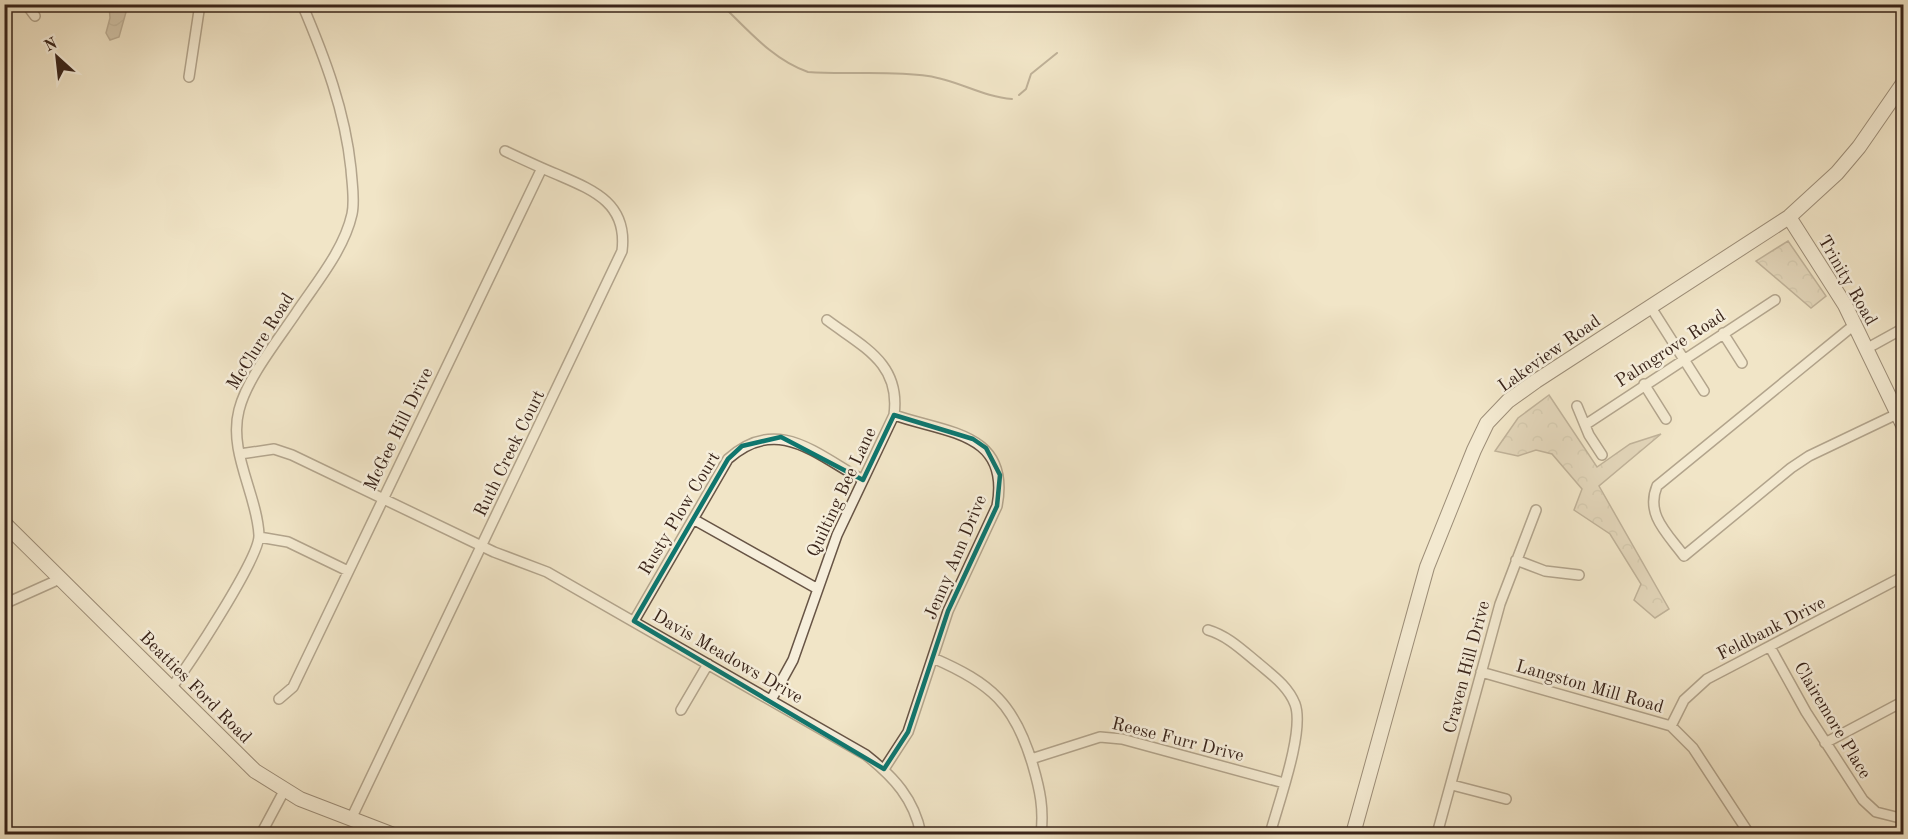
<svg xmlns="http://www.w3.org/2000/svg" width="1908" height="839" viewBox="0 0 1908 839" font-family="'Old Standard TT',serif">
	<defs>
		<pattern id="forest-crowns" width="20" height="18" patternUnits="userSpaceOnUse" patternTransform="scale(1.5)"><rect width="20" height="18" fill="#d2c4aa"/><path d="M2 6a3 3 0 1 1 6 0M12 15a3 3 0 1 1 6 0" fill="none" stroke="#b5a892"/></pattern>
		<pattern id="water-waves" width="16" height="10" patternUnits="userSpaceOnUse" patternTransform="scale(1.5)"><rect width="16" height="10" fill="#b2a38c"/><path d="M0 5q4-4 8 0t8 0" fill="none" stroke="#928572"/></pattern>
	</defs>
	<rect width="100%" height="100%" fill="#f1e5c7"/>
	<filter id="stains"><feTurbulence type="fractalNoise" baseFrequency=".00333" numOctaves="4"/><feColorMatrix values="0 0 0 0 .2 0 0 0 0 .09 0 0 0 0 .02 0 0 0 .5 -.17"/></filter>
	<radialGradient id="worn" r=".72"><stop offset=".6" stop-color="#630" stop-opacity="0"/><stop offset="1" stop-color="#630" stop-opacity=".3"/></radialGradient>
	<path fill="url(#forest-crowns)" stroke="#867462" stroke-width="1.5" d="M1788,241L1826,296L1811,308L1756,261Z
		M1549,395L1597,467L1630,444L1661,434L1599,486L1669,609L1655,618L1634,600L1641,584L1610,534L1574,510L1582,489L1552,454L1536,450L1518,456L1495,451L1518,418Z"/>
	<path fill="url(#water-waves)" stroke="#82705e" stroke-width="1.5" d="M109,5H128L119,37L110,40L106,33L110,18Z"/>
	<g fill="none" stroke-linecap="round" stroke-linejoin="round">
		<path stroke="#82705e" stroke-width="2" d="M721,4C748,30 773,60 808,72C848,75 888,70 928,76C957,80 983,97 1012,99
			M1019,95L1026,89L1031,74L1057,53"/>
		<g stroke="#675445" stroke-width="12">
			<path id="street" d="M26,4L35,16
				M189,77L200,4
				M1650,306L1704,391
				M1854,325L1657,486C1645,515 1668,534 1684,556L1791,468L1809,456L1897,414
				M1723,333L1742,363
				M1866,349L1904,328
				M1644,384L1666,419
				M1577,406L1589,435L1602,455
				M1585,425L1775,300
				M240,454L274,449L292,455L494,552L547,572L866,755C894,777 914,799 921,834
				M693,519L816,588
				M259,537L288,542L348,571
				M1516,560L1545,571L1579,575
				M4,604L62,578
				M634,621L728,459C777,415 816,454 863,480
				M1208,630C1228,636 1242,650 1258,663C1272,675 1288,686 1295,704C1305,731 1278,804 1270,834
				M1770,647L1806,712L1863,800L1876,812L1904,819
				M933,658C991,683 1015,704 1033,766C1040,790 1044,809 1041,834
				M1481,672L1671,726L1693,748L1746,829
				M171,688C188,667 260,557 259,535C257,494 228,452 239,410C247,378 278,340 296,313C316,283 344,250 352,214C355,200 352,184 351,169C345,111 325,58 302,4
				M279,699L293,687L542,168
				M771,700L793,660L837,535L894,415C901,363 863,347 827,320
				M681,710L708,664
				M1671,726L1684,700L1707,679L1904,576
				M1825,743L1904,701
				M1031,759L1100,737L1122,739L1284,783
				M884,769L908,732L948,611L997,506C1011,432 946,433 894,415
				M1452,785L1506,799
				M351,819L622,251C628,203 593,190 556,174C539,167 522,159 505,151
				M1271,831L1283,834
				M261,834L284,791
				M1437,834L1500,604L1536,510"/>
		</g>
		<g stroke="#39241a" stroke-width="16">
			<path id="secondary" d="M1789,217L1845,305L1904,427
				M4,523L255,771L300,799L391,834
				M1353,834L1427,567L1474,450L1487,423L1508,401L1536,381L1789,217L1837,173L1859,147L1904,82"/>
		</g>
		<use href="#street" stroke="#f6eedb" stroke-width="9"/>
		<use href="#secondary" stroke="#f6eedb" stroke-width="14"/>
	</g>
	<path d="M0 0H1908V839H0ZM894,415L973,439L986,448L1000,475L997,506L948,611L908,732L884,769L634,621L728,459L742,446L781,437L863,480Z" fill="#f1e5c7" fill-opacity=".55" fill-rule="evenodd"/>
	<path fill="none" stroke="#0f766e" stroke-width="4.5" stroke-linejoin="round" d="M894,415L973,439L986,448L1000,475L997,506L948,611L908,732L884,769L634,621L728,459L742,446L781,437L863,480Z"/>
	<g text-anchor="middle" stroke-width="5" stroke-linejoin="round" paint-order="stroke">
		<g font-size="18" fill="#39241a" stroke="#f6eedb">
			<text transform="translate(1848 280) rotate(60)" y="6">Trinity Road</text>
			<text transform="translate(260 341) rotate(-58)" y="6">McClure Road</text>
			<text transform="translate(1670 348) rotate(-33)" y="6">Palmgrove Road</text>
			<text transform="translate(1549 353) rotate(-35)" y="6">Lakeview Road</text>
			<text transform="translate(398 429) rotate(-64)" y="6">McGee Hill Drive</text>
			<text transform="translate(509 453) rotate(-64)" y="6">Ruth Creek Court</text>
			<text transform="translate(841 492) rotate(-65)" y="6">Quilting Bee Lane</text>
			<text transform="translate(679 513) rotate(-59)" y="6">Rusty Plow Court</text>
			<text transform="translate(955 557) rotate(-67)" y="6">Jenny Ann Drive</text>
			<text transform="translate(1771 628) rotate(-27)" y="6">Feldbank Drive</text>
			<text transform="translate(728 656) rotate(30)" y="6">Davis Meadows Drive</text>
			<text transform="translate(1466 667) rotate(-75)" y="6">Craven Hill Drive</text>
			<text transform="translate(1590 686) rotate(16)" y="6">Langston Mill Road</text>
			<text transform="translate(196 687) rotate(45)" y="6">Beatties Ford Road</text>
			<text transform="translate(1833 720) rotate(59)" y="6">Clairemore Place</text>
			<text transform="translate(1178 739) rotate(14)" y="6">Reese Furr Drive</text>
		</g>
	</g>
	<rect width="1908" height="839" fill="none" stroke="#f1e5c7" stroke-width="24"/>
	<rect x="6" y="6" width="1896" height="827" fill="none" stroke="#39241a" stroke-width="3"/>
	<rect x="12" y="12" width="1884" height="815" fill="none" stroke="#39241a" stroke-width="1.5"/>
	<g transform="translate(57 57) rotate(333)" stroke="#f6eedb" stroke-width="4.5" paint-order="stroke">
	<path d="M0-4.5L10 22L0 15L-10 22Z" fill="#39241a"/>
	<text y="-9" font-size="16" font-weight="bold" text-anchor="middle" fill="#39241a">N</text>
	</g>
	<rect width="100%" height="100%" filter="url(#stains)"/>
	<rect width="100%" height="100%" fill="url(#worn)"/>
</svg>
